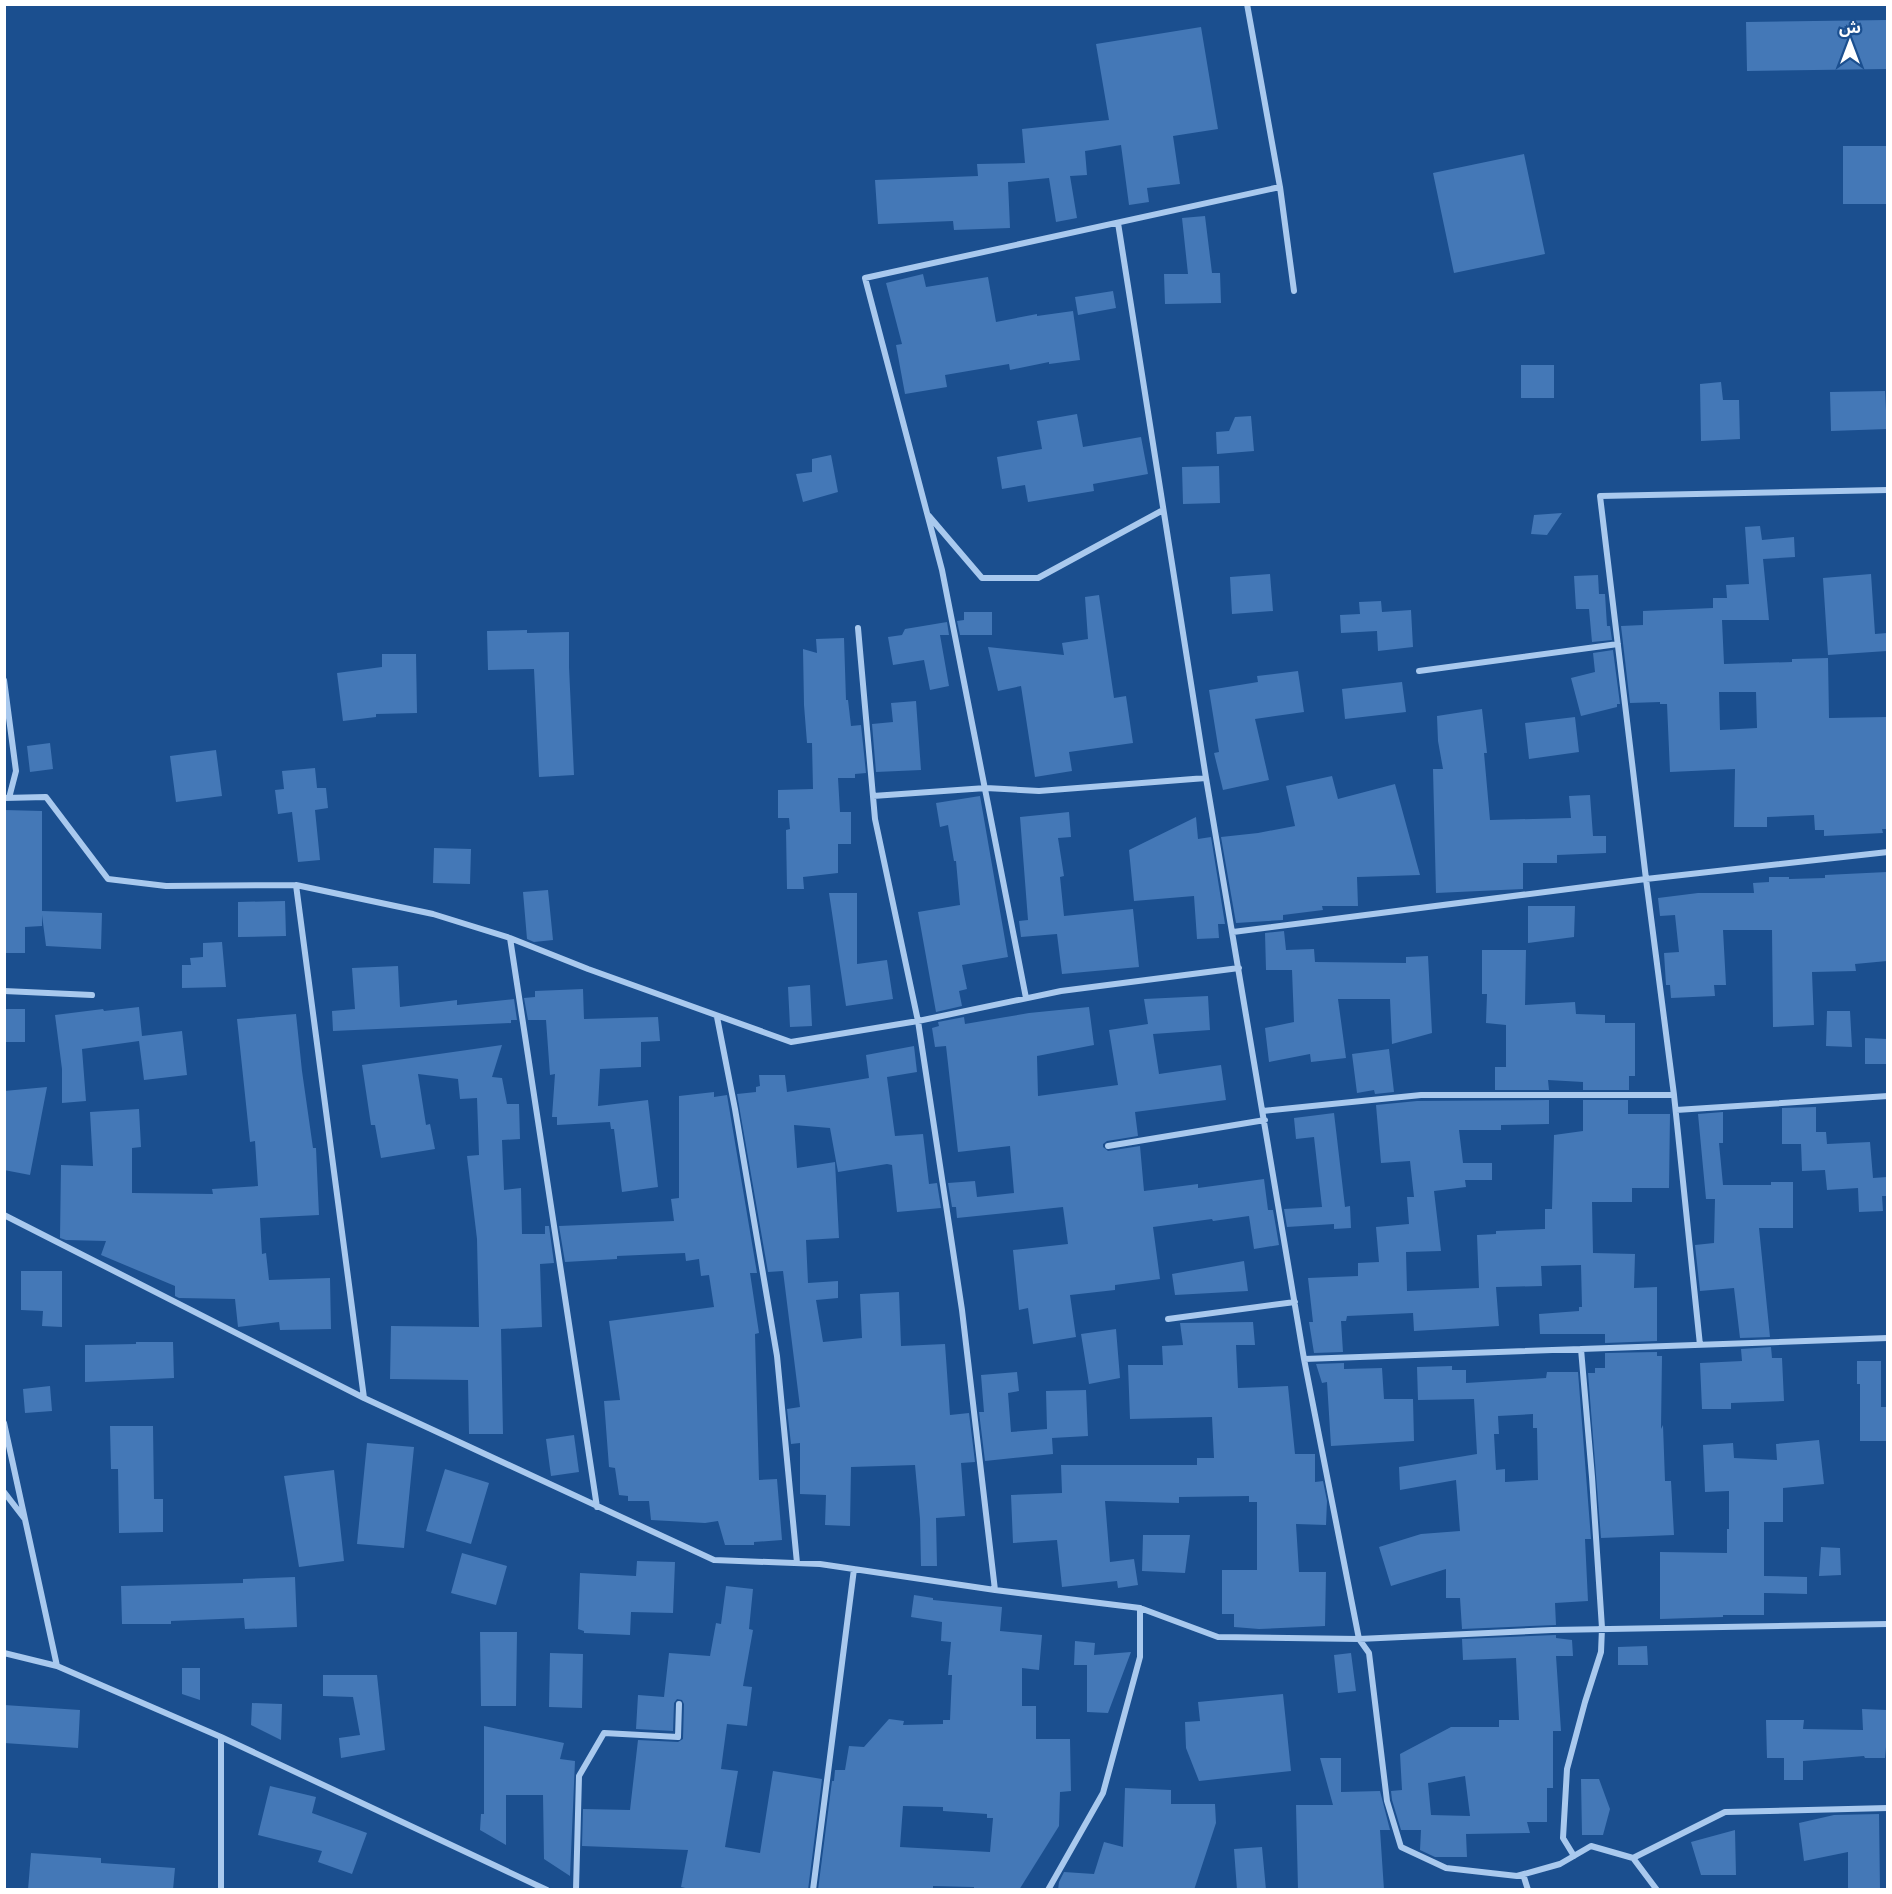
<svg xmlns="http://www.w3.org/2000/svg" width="1892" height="1894" viewBox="0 0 1892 1894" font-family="'PT Sans','Noto Sans Arabic',sans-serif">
	<rect width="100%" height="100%" fill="#1b4f8f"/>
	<path fill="#4478b7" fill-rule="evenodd" d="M1887,20V69L1747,71L1746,22Z
		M1201,27L1218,129L1173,136L1180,184L1147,188L1149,202L1129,205L1121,145L1085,151L1087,175L1070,176L1077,218L1056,222L1049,178L1008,182L1010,228L954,230L953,221L878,224L875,180L978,176L977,164L1025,163L1022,129L1109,120L1096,44Z
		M1843,146H1887V204H1843Z
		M1524,154L1545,254L1454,273L1433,173Z
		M1205,216L1212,273H1220L1221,303L1165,304L1164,274H1188L1182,218Z
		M923,274L926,287L988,277L996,322L1037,314V316L1073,311L1080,360L1049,364V362L1010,370L1009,364L945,375L947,387L905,394L896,345L902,344L886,283Z
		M1113,291L1116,308L1078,315L1075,297Z
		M1521,365H1554V398H1521Z
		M1721,382L1723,400H1739L1740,439L1701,441L1700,384Z
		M1885,391L1887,429L1831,431L1830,392Z
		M1077,414L1083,447L1141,437L1148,474L1093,484L1094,491L1028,502L1025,485L1002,489L997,457L1042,449L1037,421Z
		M1251,416L1254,451L1217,454L1216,432L1229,431L1235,417Z
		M831,455L838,492L803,502L796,474L812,472V459Z
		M1219,466L1220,503L1183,504L1182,467Z
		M1562,513L1547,535L1531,534L1534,515Z
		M1760,526L1762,540L1794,537L1795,557L1763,559L1769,620H1722L1724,664L1792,662V659L1828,658L1829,718L1887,717V829H1882L1883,833L1824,836V830H1815L1814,815L1767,817V827H1734L1735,769L1670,772L1667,704H1660V702L1630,703L1621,626L1643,625V611L1713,608V598H1727L1726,585L1749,584L1745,527ZM1719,692H1756L1757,728L1720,730Z
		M1270,574L1273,611L1232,614L1230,577Z
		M1871,574L1875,634L1887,633V651L1828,655L1823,578Z
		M1598,575L1599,594H1605L1607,626H1610L1612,640L1592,642L1589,609H1576L1574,576Z
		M1099,595L1114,698L1126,696L1133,743L1069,752L1072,771L1035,777L1021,686L998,691L988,647L1064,655L1062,643L1088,639L1085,597Z
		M1381,601L1382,612L1411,610L1413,647L1378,651L1377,631L1341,633L1340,615L1360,614L1359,602Z
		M964,612H992V635H960L957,621L964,620Z
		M947,622L949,635H940L949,686L930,690L924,660L893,665L888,637L902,635L905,629Z
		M527,630V633L569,632V667L574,775L539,777L534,669L488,670L487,631Z
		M844,638L846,700H848L851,726L861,725L866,773L855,774V778H838L840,812H851V844H838V873L803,877L804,889H787L786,830L790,829L789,818H778V790L813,789L812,743H807L804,705L803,649L817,653L816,639Z
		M1613,650L1620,704H1617V707L1581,716L1571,678L1595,672L1593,653Z
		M382,654H416L417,713L376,714V717L343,721L337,673L382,667Z
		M1298,671L1304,712L1255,719L1269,780L1223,790L1214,753L1219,752L1209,690L1258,682L1257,676Z
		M1402,682L1406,712L1345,719L1342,689Z
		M916,701L921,770L876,772L872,724L893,722L891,703Z
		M1482,709L1487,753H1484L1490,820L1571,818L1569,796L1590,795L1593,836H1606V853L1557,855V863H1523V889L1436,893L1433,769H1443L1438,741L1437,716Z
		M1575,717L1579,752L1529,759L1525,723Z
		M50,743L53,769L30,772L27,746Z
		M216,750L222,796L176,802L170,756Z
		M315,768L317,788H326L328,808L315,810L320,860L298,862L292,812L278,814L275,790L284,789L282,771Z
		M1332,776L1338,799L1395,784L1420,875L1357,877L1358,906H1322L1323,910L1283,915V920L1236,923L1221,837L1258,833L1295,826L1286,786Z
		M980,796L1008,957L962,965L967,989L959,991L962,1006L936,1012L918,912L960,905L956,861H954L948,825L940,827L936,803Z
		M4,810L42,811V911L102,913L101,949L46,946L42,915V926L25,927V953H4Z
		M1069,812L1071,837L1058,838L1064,876L1060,877L1064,916L1133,909L1139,967L1062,974L1057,934L1021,937L1019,921L1028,920L1020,817Z
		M1196,817L1198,839L1211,837L1225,924H1218L1219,938L1197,939L1194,896L1134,901L1129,850Z
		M434,848L471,849L470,884L433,883Z
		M1887,872V961L1855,964L1856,971L1812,972L1814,1025L1773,1027L1772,930H1723L1726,985H1714L1715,996L1671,998L1670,985H1666L1664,953L1679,952L1675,915L1660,916L1658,898L1698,893H1754L1753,883L1769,882V877H1789V879L1825,878V875Z
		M548,890L553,940L534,942L527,939L523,892Z
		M829,893H857V964L887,960L893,999L846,1006Z
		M285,901L286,936L238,937V902Z
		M1528,906H1575L1574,937L1528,943Z
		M1284,931L1286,950L1314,949L1315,962L1406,963V957L1428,956L1432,1033L1392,1044L1390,999H1338L1346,1058L1311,1062L1310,1054L1269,1062L1265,1028L1294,1022L1292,970H1266L1265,933Z
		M222,942L226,987L182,988V965H191L190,958L203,957V943Z
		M1482,950H1526L1525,1005L1575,1002L1576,1014L1605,1015V1023H1635V1076H1629V1090H1583V1082L1548,1080L1549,1090H1495V1067H1506V1025L1486,1023L1487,994H1482Z
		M398,966L400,1007L457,1000V1005L514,999L517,1020H511V1023L333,1031L332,1011L355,1009L352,968Z
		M810,985L812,1026L790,1027L788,987Z
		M583,989L584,1019L658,1017L660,1041L641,1042V1067L600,1069L598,1106L648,1100L658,1187L622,1192L614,1129H611L610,1122L557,1125V1117H552L555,1074L550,1075L546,1020H528L524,998L535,997V991Z
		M1208,996L1210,1030L1153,1034L1159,1074L1221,1065L1226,1100L1135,1112L1138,1136L1107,1141L1103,1144V1147L1108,1151L1140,1146L1144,1191L1198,1184V1188L1264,1179L1268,1210H1273L1279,1245L1254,1249L1249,1216L1213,1221L1212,1219L1153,1227L1160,1279L1115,1285V1290L1070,1295L1076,1337L1033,1344L1028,1308L1019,1310L1013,1250L1068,1244L1063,1207L957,1218L956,1207H952L948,1183L975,1181L977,1197L1014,1193L1010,1146L958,1152L946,1046L935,1047L932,1028L939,1026L938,1022L964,1017L965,1024L1029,1013L1089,1007L1094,1045L1037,1056L1038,1096L1118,1085L1109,1030L1148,1024L1144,999Z
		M139,1007L142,1036L182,1031L187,1075L144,1080L139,1041L82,1049L86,1101L62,1103V1069L55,1015L103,1009L104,1011Z
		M4,1009H25V1042H4Z
		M1827,1011H1850L1852,1047L1826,1046Z
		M296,1014L302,1071L313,1148H316L319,1215L260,1218L262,1254L266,1253L269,1280L330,1278L331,1329L280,1330L279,1322L238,1327L235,1299L179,1298L175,1296V1286L101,1255L106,1241L66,1240L60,1238L61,1165L93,1166L90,1112L139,1109L141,1147L132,1148V1193L213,1194L212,1189L258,1186L255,1141L250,1142L237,1019Z
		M1865,1038L1887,1039L1886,1064H1865Z
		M502,1045L492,1077L502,1078L507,1104H519L520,1139L502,1140L504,1190L521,1188L522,1234H545V1226H549L554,1263L540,1264L542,1327L501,1329L503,1434H469L468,1380L390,1379L391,1326L479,1327L477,1239L467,1156L479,1155L477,1098L460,1099L458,1079L418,1074L426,1125L430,1124L435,1149L381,1158L375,1125H371L362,1065Z
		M914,1046L917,1072L887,1077L895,1136L923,1134L929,1184L937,1183L941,1208L897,1212L892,1165L887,1164L838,1172L830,1128L794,1125L797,1168L835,1162L839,1238L806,1240L808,1283L838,1281V1298L816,1300L823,1342L862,1338L860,1294L899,1292L901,1346L945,1344L950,1415L969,1413L975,1462L961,1463L965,1516L936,1518L937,1566H921L920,1519L915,1465L851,1467L850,1526L825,1525L826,1495L800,1494V1443L791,1444L787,1409L800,1407L783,1271L768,1272L737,1094L756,1092V1087L760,1086L759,1075H785L787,1092L869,1078L866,1055Z
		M1389,1049L1394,1092L1375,1094L1374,1090L1357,1093L1352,1054Z
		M47,1087L30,1175L4,1170V1091Z
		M714,1092V1097L727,1095L757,1273H750L759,1333L755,1334L759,1480L777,1479L782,1540L754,1542V1545H725L718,1521L705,1523L651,1520L649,1501H628V1496L619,1495L615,1468L609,1467L604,1401L620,1400L609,1321L714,1307L709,1275L701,1276L699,1259L686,1261L685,1253L617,1256V1259L565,1262L559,1226L674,1221L671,1199L679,1198V1096Z
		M1549,1100V1124L1501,1125V1130H1459L1463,1163H1492V1180H1465L1466,1187L1434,1191L1441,1251L1406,1252L1407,1291L1479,1288L1477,1235L1496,1234V1231L1545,1229V1209H1552L1554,1135L1583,1131V1100H1628V1114H1670L1669,1188H1632V1202H1592L1593,1253L1635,1254L1634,1288L1657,1287V1341L1605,1343V1334H1540L1539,1314L1579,1311V1307H1582L1581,1265L1541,1266L1542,1286L1496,1287L1499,1326L1414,1331L1413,1313L1347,1316L1346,1321H1341L1343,1352L1314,1353L1309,1322H1313L1308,1278L1358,1276V1263L1379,1262L1376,1227L1409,1224L1407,1197H1414L1410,1161L1381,1163L1376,1105L1417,1101Z
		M1816,1107V1132H1826L1827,1144L1870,1142L1873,1178L1887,1177V1196H1882L1883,1211L1859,1212L1858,1188L1827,1190L1825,1170L1802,1171L1801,1144H1782V1108Z
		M1723,1112V1143H1719L1723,1185H1771V1182H1793V1228H1759L1770,1337L1740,1338L1734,1288L1700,1291L1695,1245L1714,1243L1715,1199H1706L1698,1114Z
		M1334,1113L1345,1207L1350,1206L1351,1228L1334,1229V1224L1287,1227L1284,1209L1322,1207L1314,1137L1296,1139L1294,1118Z
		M1244,1261L1248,1291L1175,1295L1172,1274Z
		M21,1271H62V1327L42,1326L43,1311L21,1310Z
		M1253,1322L1255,1345H1236L1238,1388L1288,1386L1295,1454H1315V1482L1323,1481L1327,1501L1326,1525L1296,1524L1299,1572H1326L1325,1626L1259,1629L1234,1627V1614H1222V1570H1257V1502H1249V1496L1179,1497V1503L1105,1501L1110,1562L1134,1559L1138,1585L1118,1588L1117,1581L1062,1587L1057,1540L1013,1543L1011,1495L1062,1493L1061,1465H1197V1458H1214L1212,1417L1130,1419L1128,1365H1163L1162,1346L1183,1345L1180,1323Z
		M1116,1329L1120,1378L1089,1384L1081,1334Z
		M136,1342H173L174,1378L85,1382V1345L136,1344Z
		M1771,1347L1772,1358H1782L1784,1401L1731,1403V1409H1702L1700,1363L1742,1361L1741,1349Z
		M1657,1352V1356H1662L1661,1429L1663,1425L1665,1481H1671L1674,1535L1601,1538L1588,1373H1595V1368H1605V1353Z
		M1857,1361H1881V1407H1887V1441H1860V1384H1857Z
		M1344,1363V1369L1382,1368L1384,1399H1413L1414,1441L1331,1446L1327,1382L1322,1383L1316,1364Z
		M1452,1366V1370H1466V1383L1546,1378L1547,1372H1578L1591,1539H1585L1588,1601L1555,1603L1556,1625L1462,1629L1460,1598H1446V1569L1391,1586L1379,1547L1421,1534L1460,1531L1456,1480L1400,1490L1399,1467L1477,1454L1474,1399L1418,1400L1417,1367ZM1533,1414V1428H1537L1538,1480L1505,1482V1469L1496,1470L1494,1434H1499L1498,1416Z
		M1017,1372L1019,1391L1008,1393L1011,1432L1047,1429L1046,1391L1086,1390L1088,1436L1052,1438L1053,1454L985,1461L979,1412H984L981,1375Z
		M50,1386L52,1411L25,1413L23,1389Z
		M110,1426H153L154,1499H163V1532L119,1533L118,1469H111Z
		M574,1435L579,1472L551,1476L546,1439Z
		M1819,1440L1824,1484L1783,1488V1522H1764V1576L1807,1577V1594L1764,1593V1615H1723V1617L1660,1619V1552L1727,1553V1529H1729V1491L1705,1492L1703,1445L1733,1443L1734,1458L1777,1460L1776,1444Z
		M367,1443L414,1447L404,1548L357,1544Z
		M445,1469L489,1483L471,1544L426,1531Z
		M334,1470L344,1561L299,1567L284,1476Z
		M1143,1535H1190L1185,1573L1142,1571Z
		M1821,1547L1840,1548L1841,1575L1819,1576Z
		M462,1553L507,1566L496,1605L451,1593Z
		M637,1561L675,1562L673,1613L631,1612L630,1635L584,1633V1631L578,1629L580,1573L636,1576Z
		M295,1577L297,1627L245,1629L244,1618L171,1621V1624H122L121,1586L243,1583V1579Z
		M726,1586L753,1589L749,1629L753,1630L743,1686L752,1687L747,1726L727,1724L721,1769L738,1771L725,1847L760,1853L773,1771L822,1779L808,1890H694L681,1887L688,1850L582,1846L583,1809L630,1810L638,1740L678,1742L683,1739L684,1704L682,1700L677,1699L674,1703L673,1731L636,1729L638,1695L664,1697L669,1653L710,1656L716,1623L721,1624Z
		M914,1595L933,1598V1600L1002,1607L1000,1631L1042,1635L1039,1670L1022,1668V1706H1036V1739H1070L1071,1791L1060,1792L1059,1826L1019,1890H974V1887L933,1886V1890H818L832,1781H834L835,1770H845L849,1746L864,1747L889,1719L904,1721L903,1725L943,1724V1720H950L952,1675H948L951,1642L941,1641L942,1622L911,1617ZM903,1806L943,1807V1811L987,1814V1818H993L990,1852L900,1847Z
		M480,1632H517L516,1706H481Z
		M1556,1635V1638L1572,1640L1573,1656H1556L1561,1731H1553V1788H1547V1822H1527L1530,1833L1466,1834L1467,1857H1435L1420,1850L1421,1830H1401L1392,1800L1391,1791L1402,1790L1400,1754L1451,1727H1499V1720H1519L1516,1658L1463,1660L1462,1639ZM1465,1776L1470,1816L1431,1815L1428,1783Z
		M1075,1641L1095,1643L1094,1655L1131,1652L1108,1713L1087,1712V1665H1074Z
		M1647,1646L1648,1665H1618V1647Z
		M550,1653L583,1654L582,1708L549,1707Z
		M1351,1653L1356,1691L1338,1693L1334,1655Z
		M182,1668H200V1700L182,1694Z
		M323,1675H377L385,1750L341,1758L339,1738L360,1735L353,1697L323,1696Z
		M1283,1694L1291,1771L1199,1781L1186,1748L1185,1722L1200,1721L1198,1702Z
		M252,1703L282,1704L281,1740L251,1725Z
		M4,1705L80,1710L78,1748L4,1743Z
		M1862,1709L1887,1710V1747H1886L1885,1758H1865L1864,1756L1803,1761V1780H1784V1758H1767L1766,1720H1804L1803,1729L1863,1730Z
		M484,1726L564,1743L560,1759L575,1761L570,1876L544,1859L543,1795H506V1845L480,1830L481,1814H484Z
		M1320,1758H1341V1792L1380,1791L1390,1830H1380L1384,1890H1298L1296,1805H1333Z
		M1581,1779H1599L1610,1809L1603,1835H1582Z
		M270,1786L316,1797L312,1813L367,1833L352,1874L318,1862L322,1851L258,1835Z
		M1125,1788L1171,1790V1804H1215L1216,1823L1194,1890H1058L1059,1882L1064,1872L1094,1874L1104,1842L1123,1847Z
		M1879,1814L1880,1890H1848V1852L1804,1861L1799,1823L1834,1815Z
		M1735,1830L1736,1875H1701L1691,1842Z
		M1262,1847L1266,1890H1237L1234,1849Z
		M31,1853L101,1858V1863L175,1868L173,1890H28Z"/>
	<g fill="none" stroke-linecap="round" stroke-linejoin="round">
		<path stroke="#a9c9ee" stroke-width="6" d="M1247,4L1280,187L1294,291
			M1118,223L1206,778L1304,1359L1359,1639L1369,1653L1387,1801L1401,1847L1446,1868L1517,1876L1560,1864L1591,1846L1633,1858L1725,1812L1888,1808
			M929,516L982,578H1038L1163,510
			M858,628L875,819L918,1021L962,1310L995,1590
			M1419,671L1618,644
			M4,680L16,771L9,798
			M873,796L986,788L1039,791L1206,778
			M4,798L46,797L108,879L166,886L296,885L433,914L510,938L588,969L791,1042L918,1021L1061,991L1239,968
			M296,885L364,1398
			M1233,932L1646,879L1888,852
			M510,938L597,1507
			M4,991L92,995
			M1026,998L942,570L865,278L1280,187
			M717,1017L735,1109L777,1356L797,1563
			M1676,1110L1888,1096
			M1263,1111L1421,1095H1674
			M1108,1146L1265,1120
			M4,1215L364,1398L714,1560L820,1564L995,1590L1140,1608V1657L1103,1793L1048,1890
			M1168,1319L1295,1302
			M1700,1345L1674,1095L1646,879L1600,496L1888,490
			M1304,1359L1888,1338
			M4,1423L57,1666
			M4,1492L24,1518
			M1140,1608L1218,1637L1359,1639L1552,1630L1888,1624
			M4,1653L57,1666L221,1737L547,1890
			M221,1737V1890
			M1574,1856L1563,1838L1567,1769L1585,1702L1601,1652L1602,1628L1592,1477L1581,1349
			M1633,1858L1657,1890
			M1523,1874L1528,1890
			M576,1890L579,1776L604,1733L678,1737L679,1704
			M813,1890L854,1569"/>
	</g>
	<rect width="1892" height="1894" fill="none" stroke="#ffffff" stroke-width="12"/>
	<g transform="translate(1850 42)" stroke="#1b4f8f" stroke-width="4.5" paint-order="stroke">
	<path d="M0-4.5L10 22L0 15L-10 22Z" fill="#ffffff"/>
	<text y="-9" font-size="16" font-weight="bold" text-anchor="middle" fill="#ffffff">ش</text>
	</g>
</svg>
